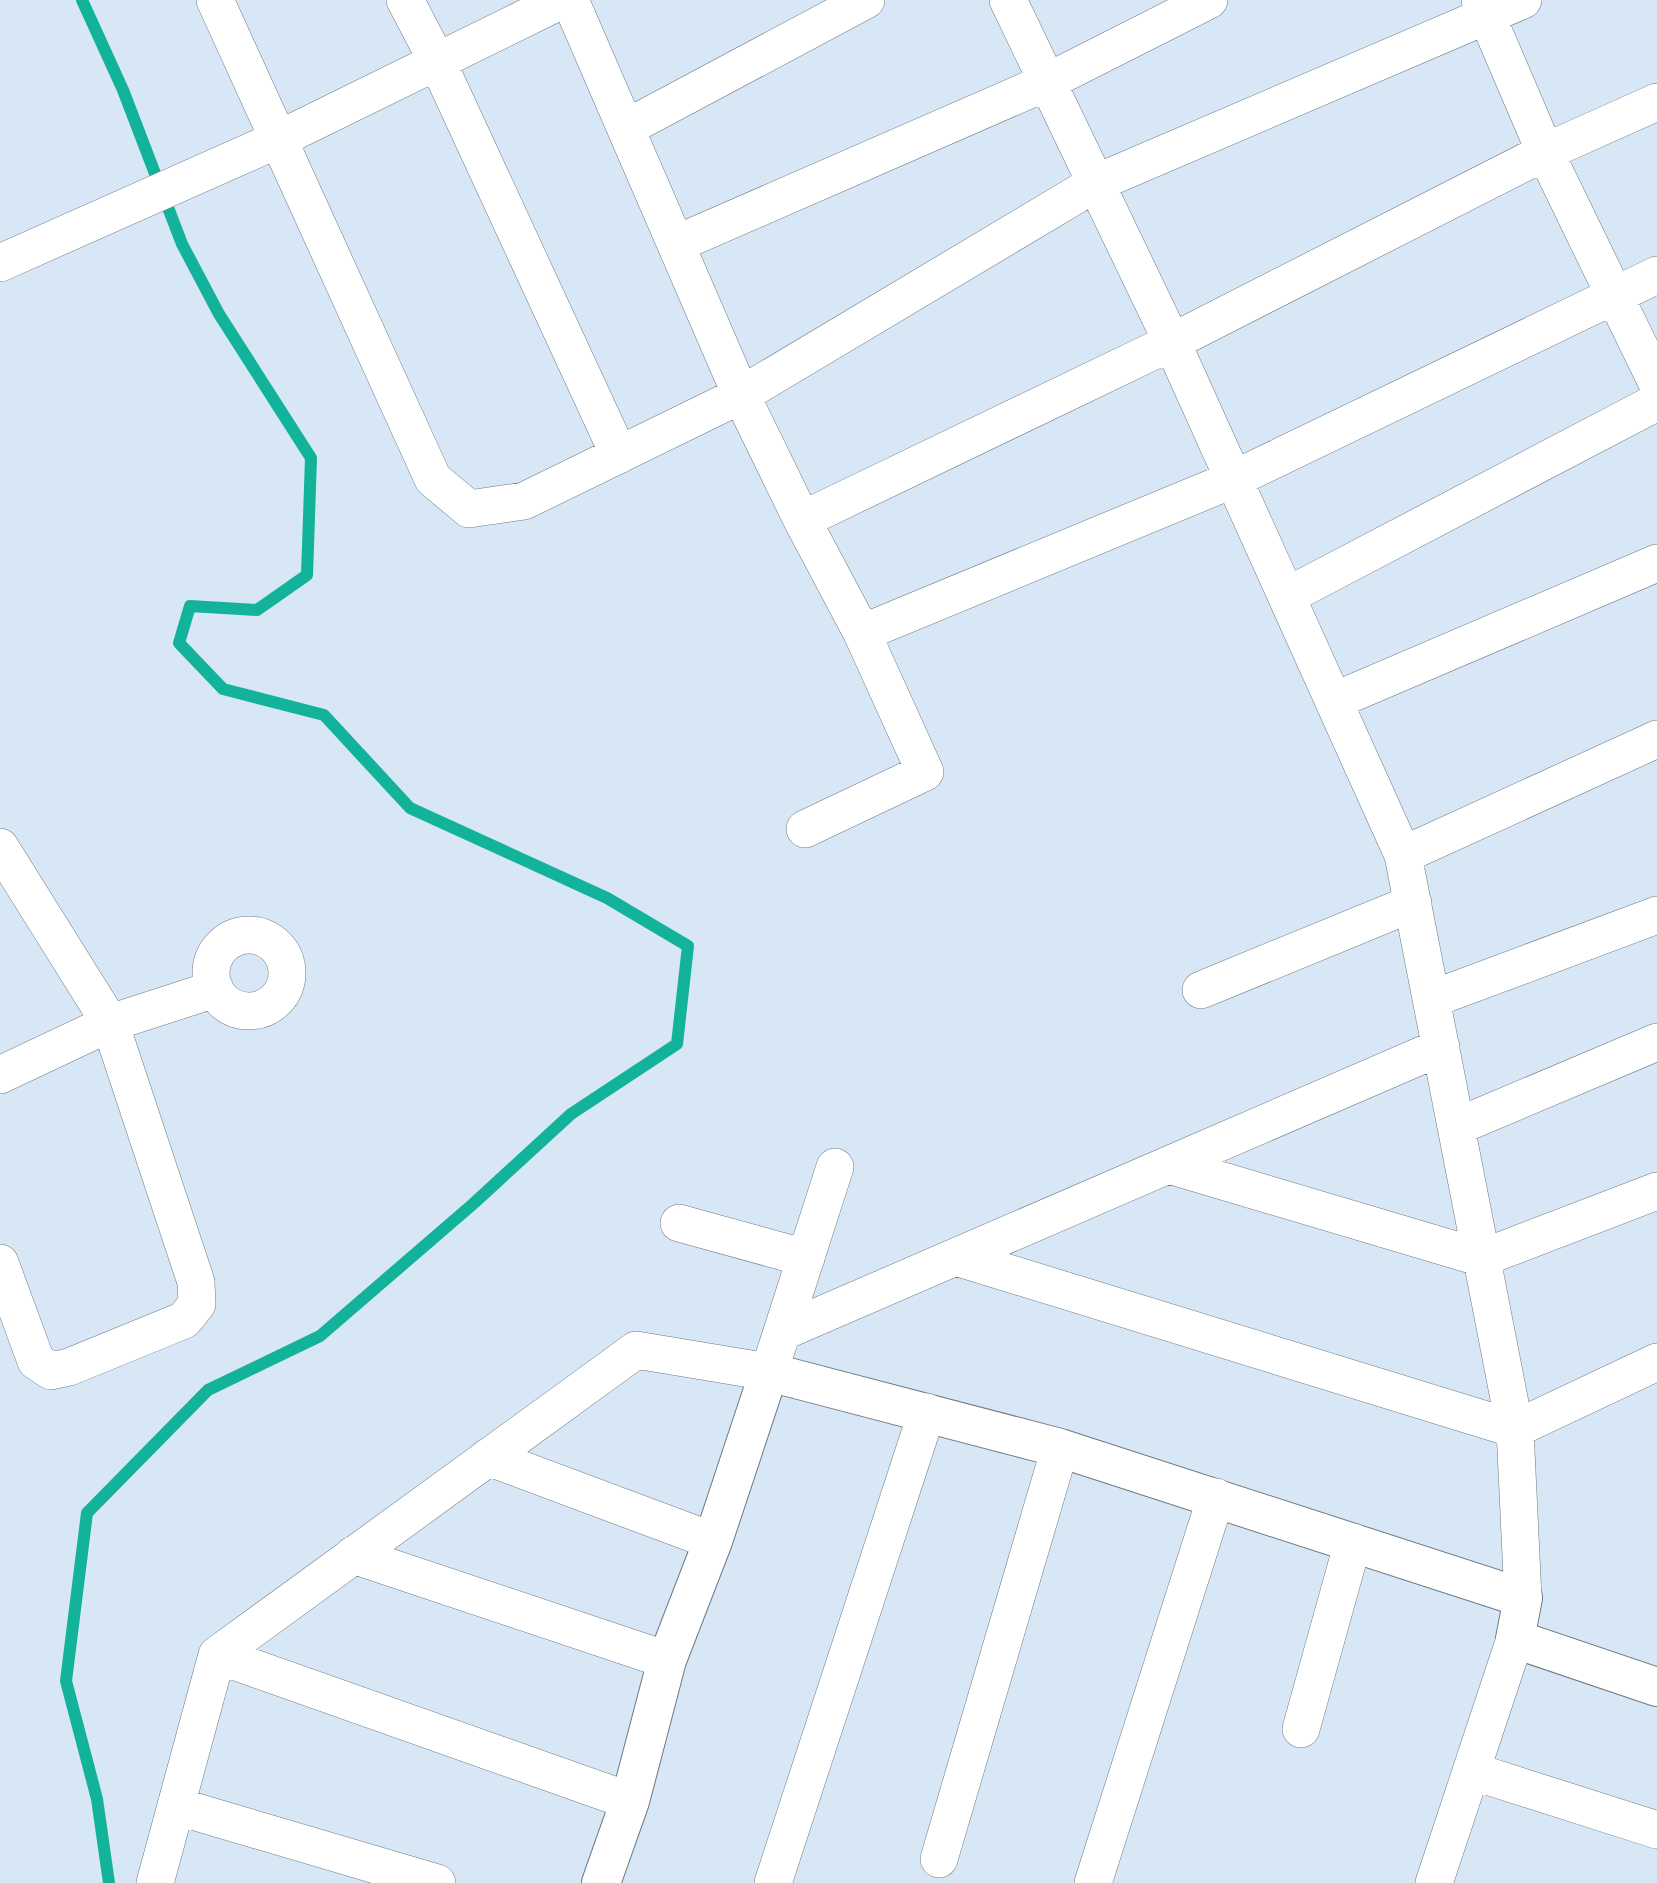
<svg xmlns="http://www.w3.org/2000/svg" width="1657" height="1883" viewBox="0 0 1657 1883" font-family="'Playfair Display',serif">
	<rect width="100%" height="100%" fill="#d8e7f5"/>
	<g fill="none" stroke-linecap="round" stroke-linejoin="round">
		<path stroke="#13b29a" stroke-width="12" d="M82,0L123,90L182,244L219,314L311,458L307,575L257,610L190,606L179,643L223,689L324,715L410,808L607,898L688,946L677,1044L571,1114L473,1204L320,1336L208,1390L87,1513L66,1681L97,1799L109,1883"/>
		<g stroke="#6c7986" stroke-width="38">
			<path id="street" d="M215,0L433,479L469,509L524,501L741,395L1096,183L1523,0
				M405,0L437,61L619,455
				M570,0L741,395L802,520L862,633L925,772L805,829
				M1008,0L1170,338L1403,855L1515,1429L1523,1598
				M1480,0L1545,152L1657,383
				M626,128L866,0
				M676,244L1047,82L1209,0
				M0,263L277,140L562,0
				M802,520L1172,342L1545,152L1657,102
				M1287,596L1657,402
				M862,633L1234,479L1657,275
				M1334,701L1657,563
				M0,847L110,1023L196,1282L197,1304L184,1320L69,1367L51,1371L36,1361L0,1263
				M1403,855L1657,739
				M211 973a38 38 0 1 1 76 0a38 38 0 1 1-76 0Z
				M1201,990L1413,903
				M1432,999L1657,915
				M0,1075L110,1023L215,989
				M1456,1127L1657,1042
				M1169,1165L1482,1258L1657,1191
				M679,1223L806,1258
				M956,1257L1515,1429L1657,1362
				M782,1332L1441,1047
				M488,1457L713,1541
				M353,1555L667,1660
				M217,1655L630,1801
				M1301,1729L1353,1542
				M1472,1771L1657,1830
				M176,1806L437,1883
				M939,1859L1060,1448
				M155,1883L217,1655L636,1350L769,1372L835,1167
				M773,1883L927,1412
				M1093,1883L1216,1497
				M1434,1883L1515,1639"/>
		</g>
		<g stroke="#6c7986" stroke-width="40">
			<path id="secondary" d="M601,1883L630,1801L667,1660L713,1541L769,1372L1060,1448L1523,1598L1515,1639L1657,1687"/>
		</g>
		<use href="#street" stroke="#fff" stroke-width="37"/>
		<use href="#secondary" stroke="#fff" stroke-width="38"/>
	</g>
</svg>
